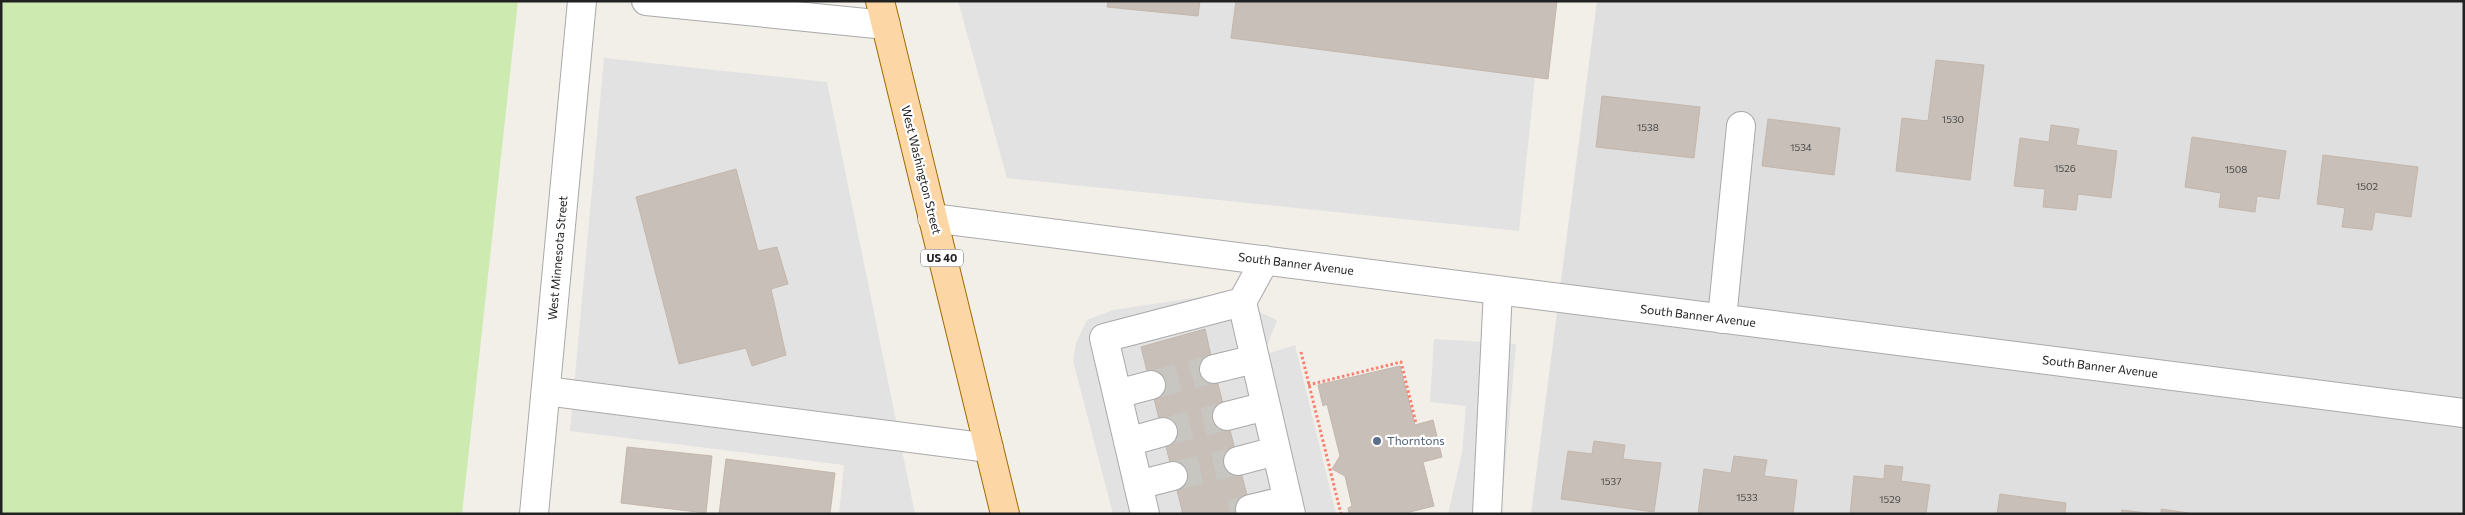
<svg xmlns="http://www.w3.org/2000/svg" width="2465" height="515" viewBox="0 0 2465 515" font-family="Commissioner,sans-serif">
	<rect width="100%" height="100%" fill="#f2efe9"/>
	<path fill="#e0dfdf" d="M1597,1H2464V514H1531Z"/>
	<path fill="#cdebb0" d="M1,1H518L462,514H1Z"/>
	<path fill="#e2e2e2" d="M958,1H1108L1198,16L1200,1H1236L1231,38L1535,77L1519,231L1007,178Z
		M604,58L827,82L915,514H839L844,465L570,431Z
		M1220,294L1277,320L1264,355L1295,345L1336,514H1113L1073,361L1076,343L1087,320L1113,310Z
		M1434,339L1516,344L1501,514H1448L1462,453L1466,406L1430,402Z"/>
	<path fill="#c7bfb8" stroke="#c4b6ab" d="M1108,1H1200L1198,16L1107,7Z
		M1236,1H1557L1548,79L1231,38Z
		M1936,60L1984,65L1970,180L1896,171L1902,118L1928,121Z
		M1602,96L1700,107L1694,158L1596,147Z
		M1768,119L1840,128L1834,175L1762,166Z
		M2051,125L2079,129L2076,145L2117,151L2111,198L2078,194L2076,210L2043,207L2045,189L2014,186L2020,138L2049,142Z
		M2192,137L2286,151L2279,199L2257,196L2255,212L2219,207L2221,193L2185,187Z
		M2323,155L2418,167L2411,217L2375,212L2372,230L2342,227L2345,208L2317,204Z
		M736,169L758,251L777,247L788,284L771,289L786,355L752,366L746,348L679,364L636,197Z
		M1205,329L1214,369L1252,514H1183L1141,347Z
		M1400,366L1415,425L1433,420L1442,457L1423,462L1434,506L1402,514H1349L1348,508L1352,506L1345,476L1332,469L1340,456L1327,404L1323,406L1318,385Z
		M1594,441L1625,445L1623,459L1661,463L1654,512L1561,499L1568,451L1592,454Z
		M627,447L712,456L706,513L621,503Z
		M1734,456L1767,460L1764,476L1797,480L1793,514H1698L1704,469L1731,473Z
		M726,459L835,473L830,514H719Z
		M1885,465L1903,467L1901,481L1930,485L1926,514H1850L1854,476L1884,479Z
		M2000,494L2066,503L2065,514H1997Z
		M2161,509L2189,513V514H2161Z
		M2122,510L2155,514H2121Z"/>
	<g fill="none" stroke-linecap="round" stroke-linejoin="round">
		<path stroke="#c8c6c1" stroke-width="28" stroke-dasharray="28 14" stroke-linecap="butt" d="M1151,385L1214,369
			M1163,432L1227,416
			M1173,476L1238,461
			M1231,514L1250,509"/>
		<g stroke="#a9a9a9" stroke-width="30">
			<path id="minor" d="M646,1L886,25
				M932,218L2464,413
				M1265,260L1242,302L1291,514
				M1722,319L1741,126
				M1214,369L1255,359
				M546,391L989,448
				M1117,394L1151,385
				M1227,416L1266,406
				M1128,442L1163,432
				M1238,461L1276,451
				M1138,485L1173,476
				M1250,509L1288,500
				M534,514L582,1
				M1145,514L1104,338L1242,302
				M1487,514L1498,290"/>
		</g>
		<g stroke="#a06b00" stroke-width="30">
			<path id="major" d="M880,1L1005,514"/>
		</g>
		<path stroke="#fa8072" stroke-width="3" stroke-dasharray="2.5 2.5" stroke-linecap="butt" d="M1301,352L1341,514
			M1308,385L1401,362L1416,423"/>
		<use href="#minor" stroke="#fff" stroke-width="28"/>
		<use href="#major" stroke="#fcd6a4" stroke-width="28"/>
	</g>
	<circle fill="#5c6f8a" stroke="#fff" stroke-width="2" cx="1377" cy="441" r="5"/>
	<g text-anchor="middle" stroke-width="4.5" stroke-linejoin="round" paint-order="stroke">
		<g font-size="10" fill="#4b4948">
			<text x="1953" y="123">1530</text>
			<text x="1648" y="131">1538</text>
			<text x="1801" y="151">1534</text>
			<text x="2065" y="172">1526</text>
			<text x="2236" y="173">1508</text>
			<text x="2367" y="190">1502</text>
			<text x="1611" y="485">1537</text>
			<text x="1747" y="501">1533</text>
			<text x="1890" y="503">1529</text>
		</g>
		<rect fill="#fff" stroke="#646464" stroke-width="1" x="921" y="249.5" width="42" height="17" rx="4"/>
		<g font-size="11" font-weight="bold" fill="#222">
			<text x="942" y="262">US 40</text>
		</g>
		<g font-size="12" fill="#222" stroke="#fff">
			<text transform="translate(921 170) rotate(76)" y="4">West Washington Street</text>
			<text transform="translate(558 258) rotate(-85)" y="4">West Minnesota Street</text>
			<text transform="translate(1296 264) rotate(7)" y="4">South Banner Avenue</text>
			<text transform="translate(1698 316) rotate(7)" y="4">South Banner Avenue</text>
			<text transform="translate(2100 367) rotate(7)" y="4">South Banner Avenue</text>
		</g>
		<g font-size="12" fill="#4e5e75" stroke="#fff" text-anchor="start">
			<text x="1387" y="445">Thorntons</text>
		</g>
	</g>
	<rect width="2465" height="515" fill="none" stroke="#222222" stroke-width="5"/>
</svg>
